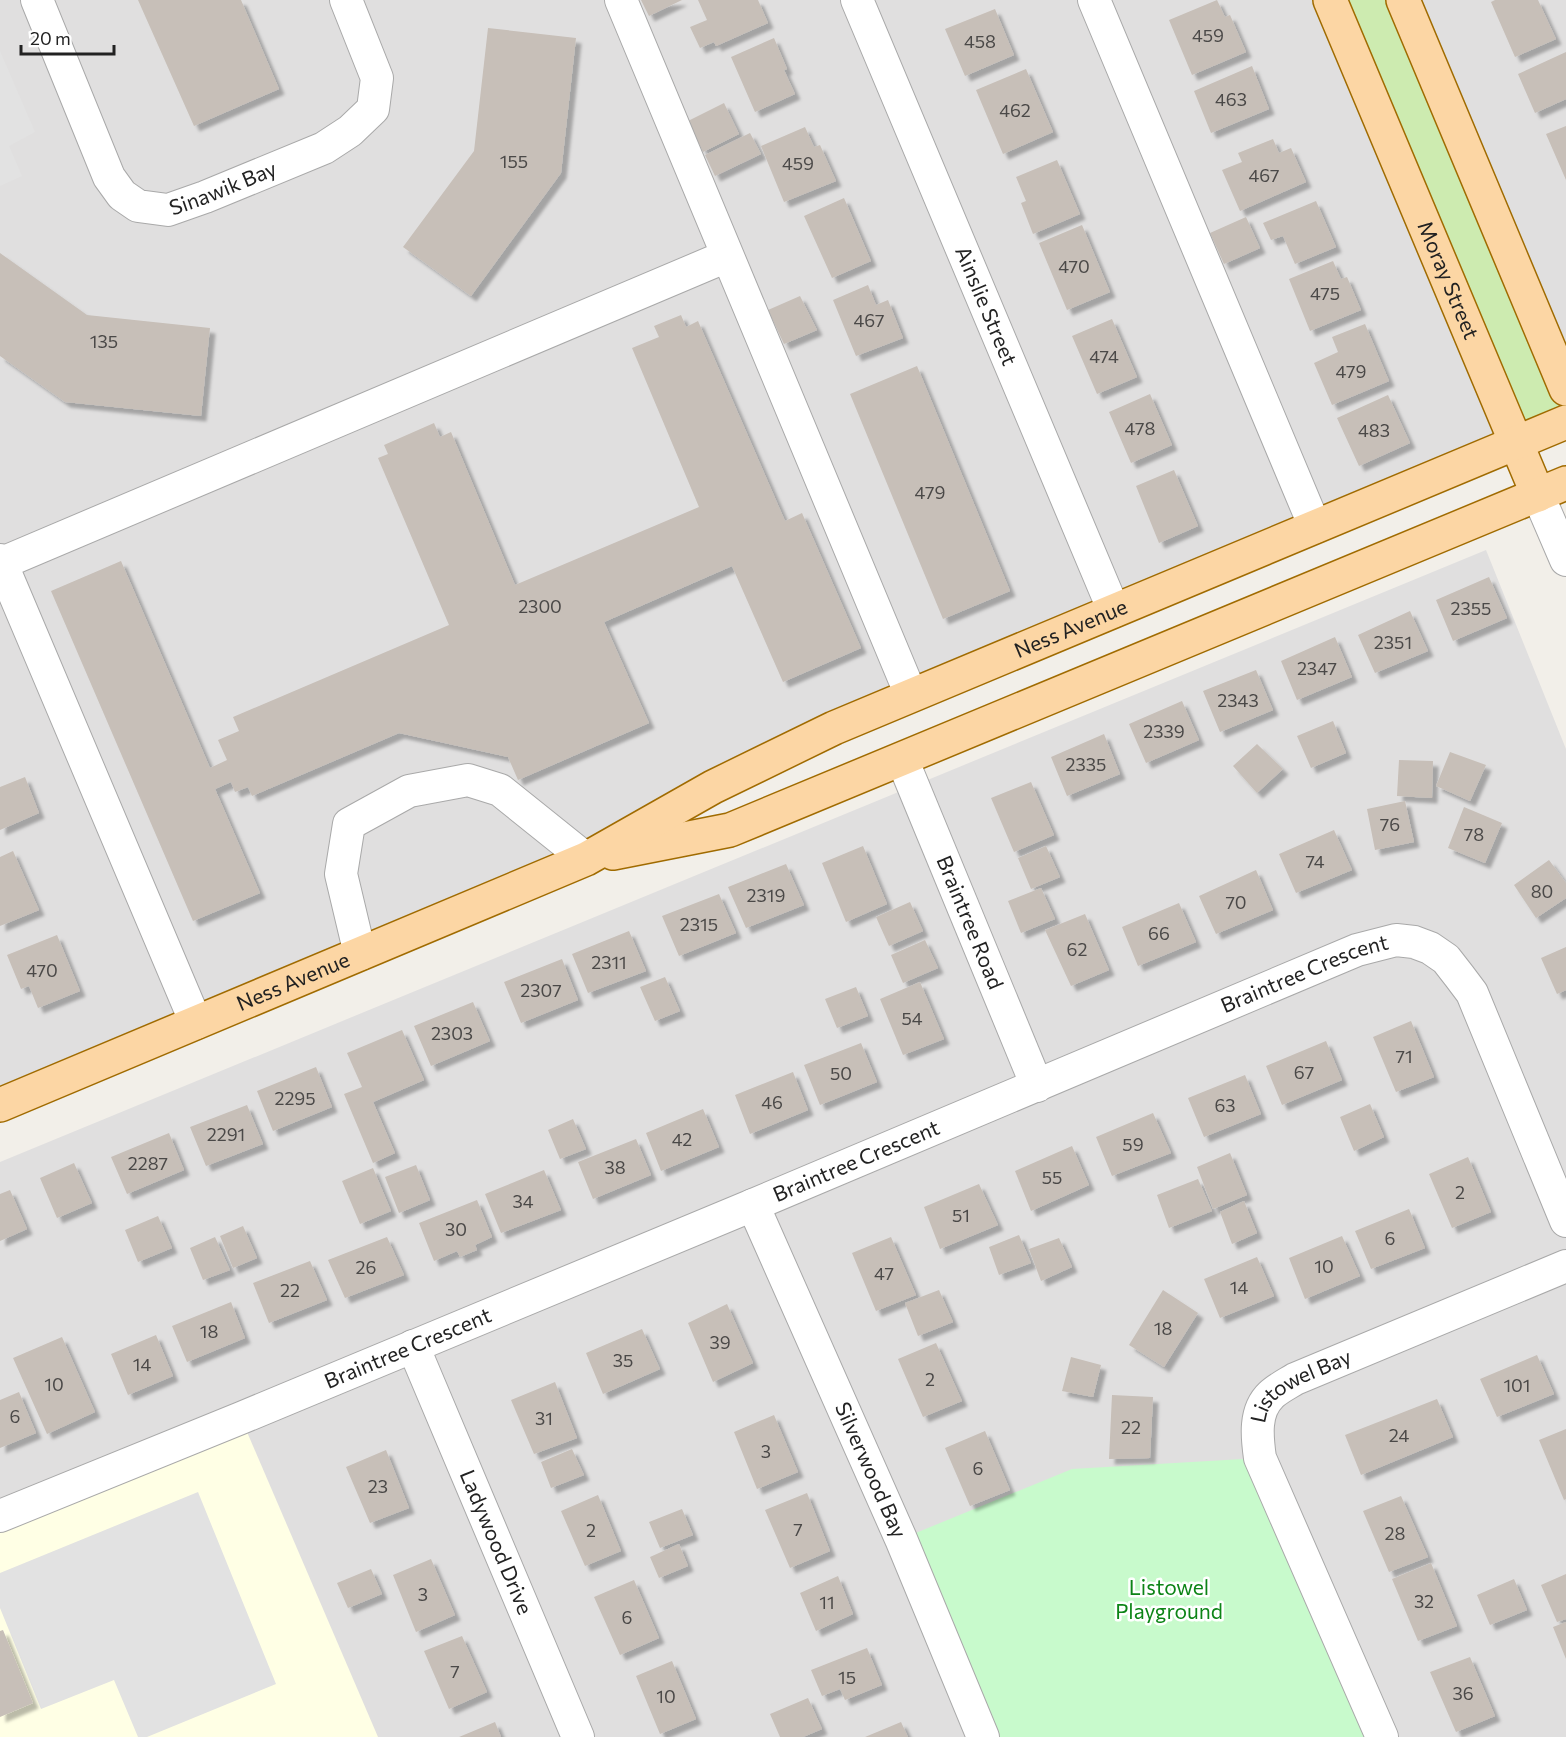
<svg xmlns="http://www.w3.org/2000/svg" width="1566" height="1737" viewBox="0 0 1566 1737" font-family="Commissioner,sans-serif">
	<defs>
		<filter id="shadow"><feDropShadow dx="5.5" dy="5.5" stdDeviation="1.5" flood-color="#0004"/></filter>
	</defs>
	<rect width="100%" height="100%" fill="#f2efe9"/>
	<path fill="#e0dfdf" d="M0,0H1330L1515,443L814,738L0,1105Z
		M1403,0H1566V389Z
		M1486,550L1566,749V1737H0V1162Z"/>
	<path fill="#ffffe5" d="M241,1418L378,1737H0V1518Z"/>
	<path fill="#cdebb0" d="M1330,0H1403L1566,389V422L1515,443Z"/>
	<path fill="#c8facc" d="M1260,1458L1382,1737H983L901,1539L1072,1469Z"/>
	<path fill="#e2e2e2" d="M0,51L35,132L9,146L22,176L0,186Z
		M198,1492L276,1684L147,1737H138L114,1680L41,1709L0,1608V1573Z"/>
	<path fill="#c7bfb8" filter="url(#shadow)" d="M138,0H241L279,89L194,126Z
		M641,0H682L649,16Z
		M698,0H758L768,23L716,46L714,42L700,48L690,27L707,20Z
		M1217,0L1225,17L1230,15L1246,52L1192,75L1169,20Z
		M1495,0H1538L1556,39L1515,57L1491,2Z
		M995,9L1014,55L965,76L945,29Z
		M488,28L576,38L561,173L471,296L403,247L474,151Z
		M774,38L787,69L784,70L795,94L755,112L731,57Z
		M1566,52V99L1535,113L1518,74Z
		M1252,66L1269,109L1211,133L1194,91Z
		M1026,69L1053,132L1003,154L976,90Z
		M724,103L739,134L703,152L688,121Z
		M1566,126V180L1546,134Z
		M805,127L814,147L820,145L836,181L784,202L761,146Z
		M750,133L761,154L715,176L705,155Z
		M1273,139L1279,153L1291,148L1306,182L1240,211L1222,170L1242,162L1238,153Z
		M1057,160L1080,214L1033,234L1021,203L1026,201L1016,177Z
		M844,198L871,261L832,278L804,216Z
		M1316,201L1336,247L1295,264L1283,236L1271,240L1263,223Z
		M1246,217L1260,248L1224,264L1210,233Z
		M1082,225L1110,292L1067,310L1039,243Z
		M0,253L87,315L210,328L201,416L65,402L0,356Z
		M1333,261L1341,279L1347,277L1361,310L1310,331L1289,279Z
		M868,285L876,305L888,300L903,338L856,356L833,300Z
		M800,296L817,330L784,344L768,310Z
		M681,315L686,327L698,321L785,521L802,513L861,648L783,682L732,566L604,622L649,723L518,780L508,757L399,733L252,796L248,787L235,792L231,782L215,789L260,893L193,921L51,591L121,561L210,768L227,760L218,740L239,731L233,717L449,625L378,458L388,454L384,445L434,423L440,437L451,432L515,585L699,507L632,348L659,337L654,326Z
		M1112,319L1137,377L1097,394L1072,336Z
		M1365,324L1389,381L1332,405L1314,363L1338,352L1332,337Z
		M917,366L1010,591L943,619L850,394Z
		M1150,394L1172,445L1131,463L1109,412Z
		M1388,395L1410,443L1359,466L1337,418Z
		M1174,470L1198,526L1159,543L1136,486Z
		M1489,577L1507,618L1453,641L1436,600Z
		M1410,611L1428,651L1375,673L1358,635Z
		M1335,637L1352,677L1297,700L1281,661Z
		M1256,670L1273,710L1220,732L1203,691Z
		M1182,701L1199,740L1146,763L1129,724Z
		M1333,721L1346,753L1311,768L1297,736Z
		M1104,734L1120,774L1067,796L1051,757Z
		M1257,744L1283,769L1257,793L1233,766Z
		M1450,752L1486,765L1470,801L1436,786Z
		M1399,760L1433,761L1432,798L1397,796Z
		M25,777L39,813L0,830V787Z
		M1031,782L1054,835L1014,852L991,798Z
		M1405,801L1414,842L1375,850L1367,809Z
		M1464,807L1502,823L1485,863L1448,848Z
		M1334,830L1352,870L1296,893L1279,854Z
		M863,846L887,904L846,922L822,863Z
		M1046,846L1060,877L1031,889L1018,858Z
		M13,851L39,910L0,926V857Z
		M1549,860L1566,883V898L1536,918L1514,885Z
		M786,864L804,905L746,928L728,887Z
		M1256,870L1273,910L1216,934L1199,896Z
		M1041,888L1055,919L1021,933L1008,901Z
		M719,894L736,933L679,956L662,916Z
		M910,902L923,931L889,946L876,917Z
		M1179,903L1196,942L1138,966L1122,927Z
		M1085,914L1109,970L1071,986L1045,930Z
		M629,931L646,971L588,993L572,954Z
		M57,935L80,991L38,1008L29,986L21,989L7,955Z
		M925,940L938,968L903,983L891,955Z
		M1566,947V990L1557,994L1541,958Z
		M562,959L578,1000L521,1023L504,982Z
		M665,977L680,1011L655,1021L640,987Z
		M920,982L944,1039L903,1055L880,999Z
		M856,987L868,1016L837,1028L825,999Z
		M473,1002L490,1041L431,1066L414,1026Z
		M1411,1021L1434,1077L1396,1092L1373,1037Z
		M402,1030L424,1080L373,1102L395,1153L373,1163L344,1094L362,1087L347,1053Z
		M1326,1041L1342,1080L1282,1105L1266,1066Z
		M861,1043L877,1082L820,1105L804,1065Z
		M316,1067L332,1107L273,1131L257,1091Z
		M793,1072L808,1110L750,1134L735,1095Z
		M1245,1075L1261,1114L1204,1137L1188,1098Z
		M1370,1104L1384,1137L1354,1151L1340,1117Z
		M247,1105L263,1144L206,1166L190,1127Z
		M703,1109L719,1147L661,1171L646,1133Z
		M1153,1113L1171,1153L1112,1176L1096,1137Z
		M573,1119L586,1149L560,1159L548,1130Z
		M169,1133L184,1170L127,1194L111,1157Z
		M636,1139L651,1175L593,1199L578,1162Z
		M1072,1146L1089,1185L1031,1211L1015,1171Z
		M1230,1153L1247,1195L1213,1209L1197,1167Z
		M1468,1157L1491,1212L1452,1228L1429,1174Z
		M74,1163L92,1203L57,1218L40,1178Z
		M416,1165L430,1200L399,1213L385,1177Z
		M373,1168L391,1211L360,1224L342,1181Z
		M544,1170L561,1210L501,1233L485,1194Z
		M1198,1179L1212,1211L1169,1228L1157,1195Z
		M979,1184L998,1225L940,1249L924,1207Z
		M10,1190L27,1229L0,1241V1194Z
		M477,1200L492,1237L475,1245L477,1250L460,1257L457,1251L434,1261L419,1223Z
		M1244,1201L1257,1233L1232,1244L1220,1212Z
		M1409,1209L1425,1248L1371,1269L1355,1231Z
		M158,1216L172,1248L138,1262L125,1230Z
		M243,1226L257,1258L233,1268L220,1236Z
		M1019,1235L1031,1263L999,1275L989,1247Z
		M1342,1236L1360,1276L1305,1299L1289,1258Z
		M215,1237L230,1270L203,1280L190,1248Z
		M387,1237L404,1275L345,1298L328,1260Z
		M891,1237L916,1295L876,1311L852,1253Z
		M1059,1238L1072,1267L1041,1281L1029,1249Z
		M1257,1257L1274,1296L1220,1318L1204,1279Z
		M310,1261L327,1300L269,1323L253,1283Z
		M939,1290L953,1322L918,1336L905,1303Z
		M1163,1290L1198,1313L1164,1367L1129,1345Z
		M231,1302L245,1338L187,1362L172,1326Z
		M727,1304L753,1363L713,1382L688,1323Z
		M642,1329L660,1369L603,1394L586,1353Z
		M156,1335L173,1376L128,1395L111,1354Z
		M62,1337L95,1412L47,1434L13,1358Z
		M936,1343L962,1401L923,1417L898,1359Z
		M1537,1355L1554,1394L1497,1417L1480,1379Z
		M1071,1357L1101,1365L1093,1397L1062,1391Z
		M555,1382L577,1438L534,1454L511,1400Z
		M19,1392L36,1433L0,1448V1400Z
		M1112,1395L1153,1397L1150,1458L1109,1459Z
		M1437,1399L1453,1437L1361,1475L1345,1435Z
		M774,1415L798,1472L757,1489L734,1432Z
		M1566,1429V1499L1564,1500L1539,1440Z
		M985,1431L1010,1490L970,1506L945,1448Z
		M572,1449L584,1475L551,1488L541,1462Z
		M386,1450L409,1508L370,1523L346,1467Z
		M807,1493L830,1551L790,1568L765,1510Z
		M598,1495L621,1551L585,1566L561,1511Z
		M1401,1496L1428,1557L1389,1572L1363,1511Z
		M682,1509L693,1535L660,1548L649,1522Z
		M679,1544L688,1566L659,1578L650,1557Z
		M431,1559L455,1615L416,1632L393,1575Z
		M1431,1563L1457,1626L1418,1641L1392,1579Z
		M371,1569L382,1594L348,1608L337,1583Z
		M1566,1574V1619L1557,1622L1541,1585Z
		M838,1576L853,1614L816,1631L800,1593Z
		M1514,1579L1527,1610L1490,1625L1477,1595Z
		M634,1580L659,1638L620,1655L594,1597Z
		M1566,1622V1659L1553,1627Z
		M3,1630L33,1703L0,1717V1631Z
		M462,1636L487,1692L449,1709L424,1651Z
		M867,1648L882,1685L845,1700L840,1689L822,1696L811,1670Z
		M1470,1657L1495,1716L1456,1732L1430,1672Z
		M672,1661L696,1719L660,1734L636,1676Z
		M808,1698L822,1729L803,1737H780L770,1714Z
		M495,1722L501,1737H459Z
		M901,1722L908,1737H865Z"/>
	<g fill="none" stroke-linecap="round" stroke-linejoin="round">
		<g stroke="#a9a9a9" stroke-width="34">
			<g id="minor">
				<path id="s1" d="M37,0L109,177L122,195L138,206L168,210L205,197L324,148L350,131L373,109L377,78L346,0"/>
				<path d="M621,0L911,695"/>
				<path id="s2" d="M857,0L1114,611"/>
				<path d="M1094,0L1315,527"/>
				<path d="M1538,495L1566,560"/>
				<path d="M0,560L196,1023"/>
				<path d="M2,563L727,256"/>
				<path id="s3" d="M902,759L1037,1086"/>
				<path d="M360,954L341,874L349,824L409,791L468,780L500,790L586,859"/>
				<path id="s4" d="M753,1205L901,1539L983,1737"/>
				<path id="s5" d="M413,1346L578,1737"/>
				<path id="s6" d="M0,1516L241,1418L753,1205L1357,950L1396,940L1414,942L1430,948L1446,959L1460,977L1472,993L1566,1221"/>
				<path id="s7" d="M1382,1737L1260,1458C1257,1437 1254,1411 1271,1395C1277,1389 1287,1384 1295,1379L1566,1266"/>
			</g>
		</g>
		<g stroke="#a06b00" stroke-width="36">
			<g id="major">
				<path id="s8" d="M1330,0L1538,495"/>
				<path d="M1403,0L1566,389"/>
				<path d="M613,853L730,830L1566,483"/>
				<path id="s9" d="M0,1105L586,859L713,787L834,728L1566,422"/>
			</g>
		</g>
		<use href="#minor" stroke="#fff" stroke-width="32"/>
		<use href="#major" stroke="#fcd6a4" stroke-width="33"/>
	</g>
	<g text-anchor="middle" stroke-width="5" stroke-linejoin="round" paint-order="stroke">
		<g font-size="18" fill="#4b4948">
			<text x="1208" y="42">459</text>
			<text x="980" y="48">458</text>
			<text x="1231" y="106">463</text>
			<text x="1015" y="117">462</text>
			<text x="514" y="168">155</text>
			<text x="798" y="170">459</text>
			<text x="1264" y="182">467</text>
			<text x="1074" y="273">470</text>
			<text x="1325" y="300">475</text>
			<text x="869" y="327">467</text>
			<text x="104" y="348">135</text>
			<text x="1104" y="363">474</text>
			<text x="1351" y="378">479</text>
			<text x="1140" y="435">478</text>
			<text x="1374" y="437">483</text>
			<text x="930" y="499">479</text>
			<text x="540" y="613">2300</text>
			<text x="1471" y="615">2355</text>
			<text x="1393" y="649">2351</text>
			<text x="1317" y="675">2347</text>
			<text x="1238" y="707">2343</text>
			<text x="1164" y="738">2339</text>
			<text x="1086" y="771">2335</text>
			<text x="1390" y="831">76</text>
			<text x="1474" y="841">78</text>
			<text x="1315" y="868">74</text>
			<text x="1542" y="898">80</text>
			<text x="766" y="902">2319</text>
			<text x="1236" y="909">70</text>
			<text x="699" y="931">2315</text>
			<text x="1159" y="940">66</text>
			<text x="1077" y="956">62</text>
			<text x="609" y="969">2311</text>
			<text x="42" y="977">470</text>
			<text x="541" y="997">2307</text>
			<text x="912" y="1025">54</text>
			<text x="452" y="1040">2303</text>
			<text x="1404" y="1063">71</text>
			<text x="1304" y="1079">67</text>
			<text x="841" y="1080">50</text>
			<text x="295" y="1105">2295</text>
			<text x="772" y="1109">46</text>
			<text x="1225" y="1112">63</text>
			<text x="226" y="1141">2291</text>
			<text x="682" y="1146">42</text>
			<text x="1133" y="1151">59</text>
			<text x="148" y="1170">2287</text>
			<text x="615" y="1174">38</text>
			<text x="1052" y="1184">55</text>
			<text x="1460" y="1199">2</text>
			<text x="523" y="1208">34</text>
			<text x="961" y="1222">51</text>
			<text x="456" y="1236">30</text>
			<text x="1390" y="1245">6</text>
			<text x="1324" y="1273">10</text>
			<text x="366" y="1274">26</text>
			<text x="884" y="1280">47</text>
			<text x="1239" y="1294">14</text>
			<text x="290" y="1297">22</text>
			<text x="1163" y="1335">18</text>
			<text x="209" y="1338">18</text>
			<text x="720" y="1349">39</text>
			<text x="623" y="1367">35</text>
			<text x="142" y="1371">14</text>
			<text x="930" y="1386">2</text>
			<text x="54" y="1391">10</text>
			<text x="1517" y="1392">101</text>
			<text x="15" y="1423">6</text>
			<text x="544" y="1425">31</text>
			<text x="1131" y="1434">22</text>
			<text x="1399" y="1442">24</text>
			<text x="766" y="1458">3</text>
			<text x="978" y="1475">6</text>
			<text x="378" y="1493">23</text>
			<text x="798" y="1536">7</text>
			<text x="591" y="1537">2</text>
			<text x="1395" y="1540">28</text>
			<text x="423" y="1601">3</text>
			<text x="1424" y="1608">32</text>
			<text x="827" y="1609">11</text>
			<text x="627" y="1624">6</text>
			<text x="455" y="1678">7</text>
			<text x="847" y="1684">15</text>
			<text x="1463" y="1700">36</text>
			<text x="666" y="1703">10</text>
		</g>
		<g font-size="21" fill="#222" stroke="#fff">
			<text dy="7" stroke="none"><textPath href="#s1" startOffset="322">Sinawik Bay</textPath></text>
			<text dy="7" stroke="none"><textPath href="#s8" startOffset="304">Moray Street</textPath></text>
			<text dy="7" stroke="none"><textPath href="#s2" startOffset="332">Ainslie Street</textPath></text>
			<text dy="7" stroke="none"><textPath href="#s9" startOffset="1173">Ness Avenue</textPath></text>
			<text dy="7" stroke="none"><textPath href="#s3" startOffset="177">Braintree Road</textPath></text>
			<text dy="7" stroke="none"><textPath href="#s6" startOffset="1413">Braintree Crescent</textPath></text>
			<text dy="7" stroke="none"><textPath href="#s9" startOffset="318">Ness Avenue</textPath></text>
			<text dy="7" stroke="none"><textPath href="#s6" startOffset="927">Braintree Crescent</textPath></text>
			<text dy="7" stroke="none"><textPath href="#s6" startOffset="441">Braintree Crescent</textPath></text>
			<text dy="7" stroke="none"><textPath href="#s7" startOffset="400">Listowel Bay</textPath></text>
			<text dy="7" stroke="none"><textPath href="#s4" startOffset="290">Silverwood Bay</textPath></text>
			<text dy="7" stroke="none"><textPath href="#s5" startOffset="213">Ladywood Drive</textPath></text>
		</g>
		<g font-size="21" fill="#0c8416" stroke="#fff">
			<text x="1169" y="1595">Listowel<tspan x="1169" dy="24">Playground</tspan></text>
		</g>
	</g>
	<path d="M21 45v9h93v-9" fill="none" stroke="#222222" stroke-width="3"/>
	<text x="30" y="45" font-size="18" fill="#222222" stroke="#ffffff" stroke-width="4.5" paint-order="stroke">20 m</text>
</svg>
